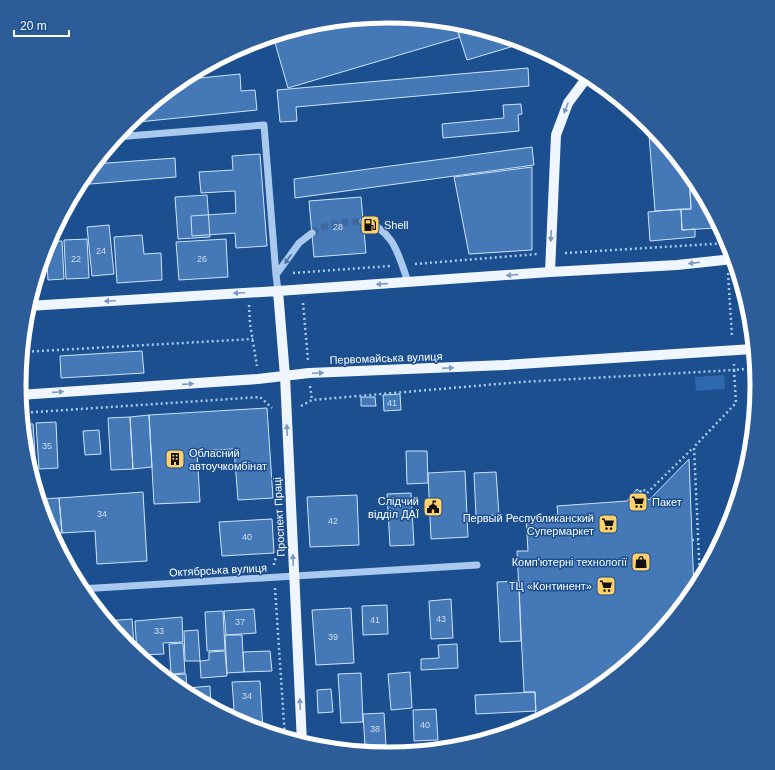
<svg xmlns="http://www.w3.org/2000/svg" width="775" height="770" viewBox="0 0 775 770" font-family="Arial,sans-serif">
	<rect width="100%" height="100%" fill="#1b4f8f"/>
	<path fill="#2e69ad" d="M724,375L725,389L696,391L695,377Z"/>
	<path fill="#4478b7" stroke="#cfe3fa" d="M388,16L455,23L460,37L288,88L273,36L316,23Z
		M455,23H460L524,43L467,60Z
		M528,68L529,86L296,107L297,121L280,122L277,90Z
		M240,74L241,91L255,90L257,110L128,123L180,80Z
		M521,104L522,114L518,115L519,131L443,138L442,124L504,118L503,105Z
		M657,134L689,173L691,209L655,211L649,135Z
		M532,147L534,165L295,198L294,179Z
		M260,154L267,246L236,248L235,233L192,236L191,216L236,213L235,191L201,193L199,172L233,170L232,156Z
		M175,158L176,177L78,185L94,164Z
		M532,167V250L469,254L454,177Z
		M689,173L694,180L716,220V228L682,230L681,209H691Z
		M77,188L78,201L69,202Z
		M207,195L210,237L178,239L175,197Z
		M361,197L366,253L314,257L309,201Z
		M681,209L682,230L695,229V237L650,241L648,212Z
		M109,225L114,274L92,276L87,227Z
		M142,235L144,254L161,253L162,280L117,283L114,237Z
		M87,239L89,278L66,279L64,240Z
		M226,239L228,277L179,280L176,242Z
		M62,241L64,279L48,280L46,247L47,244L48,242Z
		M142,351L144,373L61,378L60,356Z
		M21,359H25L27,380L19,381Z
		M400,394L401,410L384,411L383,395Z
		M361,397H375L376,406H361Z
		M267,408L273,498L238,500L234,449L197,451L200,502L154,504L149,415Z
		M149,415L152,467L133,469L130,417Z
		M130,417L133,469L111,470L108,418Z
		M56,422L58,468L39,469L36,423Z
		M22,424H33L35,454L25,455Z
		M99,430L101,454L85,455L83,431Z
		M406,451H427L428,483L407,484Z
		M689,459L694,591L648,646L592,692L536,722L535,692H524L517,551H528L526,518L558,515L557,506L627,501L637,489L649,500Z
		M465,471L468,537L431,539L428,473Z
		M496,472L499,515L476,516L474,473Z
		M143,492L147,561L97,564L95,531L62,533L59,498Z
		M411,493L414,545L390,546L387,494Z
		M357,495L359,545L310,547L307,497Z
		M59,498L62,533H50L47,526L38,499Z
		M272,519L274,553L222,556L219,522Z
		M519,581L521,641L500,642L497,582Z
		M451,599L453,638L431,639L429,601Z
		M387,605L388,634L363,635L362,606Z
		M351,608L354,663L316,665L312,610Z
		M254,609L256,633L226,635L224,611Z
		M223,611L225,650L207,651L205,612Z
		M182,617L183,642L163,643L164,654L137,655L135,621Z
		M132,619L134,645L126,646L106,621Z
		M198,630L200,661H185L184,631Z
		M225,635H242L244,672L227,673Z
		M183,643L185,673L171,674L169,644Z
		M457,644L458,668L421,670V659L439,658L438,645Z
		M225,651L227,676L201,678L200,661L209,660V652Z
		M270,651L272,671L244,672L243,652Z
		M140,657H151V666Z
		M410,672L412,708L391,710L388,674Z
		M361,673L363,722L341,723L338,674Z
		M186,674L187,694L172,683L171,675Z
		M260,681L263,731L246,726L222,713V710L234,709L232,682Z
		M210,686L211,707L189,695L188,688Z
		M331,689L333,712L318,713L317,690Z
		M535,692L536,711L476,714L475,695Z
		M436,709L438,740L414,741L413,710Z
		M384,713L386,745L365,746L363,714Z"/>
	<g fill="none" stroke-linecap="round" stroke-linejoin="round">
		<path stroke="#3d69a0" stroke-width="7" stroke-dasharray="7 3.5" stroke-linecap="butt" d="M312,233C328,222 345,223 363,221"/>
		<path stroke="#a9c9ee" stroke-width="2.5" stroke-dasharray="2 3" stroke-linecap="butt" d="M565,253L728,243
			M415,264L538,254
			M293,273L390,266
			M728,273L732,337
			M303,303L308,360
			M249,305L250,324L257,366
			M22,352L253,339
			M310,386L312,400
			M301,406L312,400L521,382L734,370V364
			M21,413L260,397L272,408
			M640,492L643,489L647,493L693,448
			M692,540H698
			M274,565V562L278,554
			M693,576H699
			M700,580L694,447L736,403L734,370L755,368
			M275,588L285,738"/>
		<path stroke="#a9c9ee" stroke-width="7" d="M116,137L264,125L276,275
			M363,221C394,229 399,257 408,282
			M278,291L276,275L299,243L312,233
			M80,589L477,565"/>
		<path stroke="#f0f6ff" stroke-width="10" d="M550,272L556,135L568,103L588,76
			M278,291L285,376L302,743
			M28,306L278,291L550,272L677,265L733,259
			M19,395L258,379L309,373L505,365L753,349"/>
	</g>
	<defs><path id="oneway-solid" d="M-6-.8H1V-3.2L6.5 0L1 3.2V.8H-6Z"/></defs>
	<g fill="#7b9ac1">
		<use href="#oneway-solid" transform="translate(566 108) rotate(112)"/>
		<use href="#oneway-solid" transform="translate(551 236) rotate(93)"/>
		<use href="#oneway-solid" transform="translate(694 263) rotate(173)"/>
		<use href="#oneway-solid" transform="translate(512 275) rotate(176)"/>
		<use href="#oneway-solid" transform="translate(382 284) rotate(176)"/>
		<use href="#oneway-solid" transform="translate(239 293) rotate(177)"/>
		<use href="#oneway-solid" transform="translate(110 301) rotate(177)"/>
		<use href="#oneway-solid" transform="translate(448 368) rotate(-2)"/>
		<use href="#oneway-solid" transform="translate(318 373) rotate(-2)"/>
		<use href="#oneway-solid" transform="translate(188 384) rotate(-4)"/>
		<use href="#oneway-solid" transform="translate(58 392) rotate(-4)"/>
		<use href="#oneway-solid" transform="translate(287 430) rotate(-93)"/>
		<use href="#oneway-solid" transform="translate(293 560) rotate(-93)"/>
		<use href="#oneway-solid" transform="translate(300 704) rotate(-93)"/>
	</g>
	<use fill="#4674ac" href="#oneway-solid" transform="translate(288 259) rotate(125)"/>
	<defs>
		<g id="fuel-square" transform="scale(1)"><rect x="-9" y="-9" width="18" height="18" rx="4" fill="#ffd166" stroke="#1b4f8f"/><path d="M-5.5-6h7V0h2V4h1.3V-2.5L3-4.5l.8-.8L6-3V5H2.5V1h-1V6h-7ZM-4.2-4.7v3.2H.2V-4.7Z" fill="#111"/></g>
		<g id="building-square" transform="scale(1)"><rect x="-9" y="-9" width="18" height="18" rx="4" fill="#ffd166" stroke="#1b4f8f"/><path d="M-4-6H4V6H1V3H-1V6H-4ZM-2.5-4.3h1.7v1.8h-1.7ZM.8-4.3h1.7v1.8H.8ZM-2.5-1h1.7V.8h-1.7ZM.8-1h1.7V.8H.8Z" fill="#111"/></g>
		<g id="supermarket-square" transform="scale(1)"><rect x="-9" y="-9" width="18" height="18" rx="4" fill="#ffd166" stroke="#1b4f8f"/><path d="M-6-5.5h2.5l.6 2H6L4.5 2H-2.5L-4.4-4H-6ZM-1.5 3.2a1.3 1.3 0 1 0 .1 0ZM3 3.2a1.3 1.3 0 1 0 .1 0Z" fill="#111"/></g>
		<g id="civic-square" transform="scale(1)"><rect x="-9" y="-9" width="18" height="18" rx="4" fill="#ffd166" stroke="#1b4f8f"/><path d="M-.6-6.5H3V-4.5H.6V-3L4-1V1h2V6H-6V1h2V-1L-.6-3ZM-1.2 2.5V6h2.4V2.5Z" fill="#111"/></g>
		<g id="shop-square" transform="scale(1)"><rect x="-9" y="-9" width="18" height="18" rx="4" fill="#ffd166" stroke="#1b4f8f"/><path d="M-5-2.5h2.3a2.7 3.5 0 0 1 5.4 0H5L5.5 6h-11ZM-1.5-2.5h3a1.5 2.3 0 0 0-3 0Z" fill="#111"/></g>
	</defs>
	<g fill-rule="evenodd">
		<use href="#fuel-square" x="370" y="225"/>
		<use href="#building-square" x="175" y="459"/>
		<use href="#supermarket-square" x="638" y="502"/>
		<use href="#civic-square" x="433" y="507"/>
		<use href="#supermarket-square" x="608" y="524"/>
		<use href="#shop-square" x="641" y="562"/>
		<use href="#supermarket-square" x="606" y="586"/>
	</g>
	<g text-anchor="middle" stroke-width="3" stroke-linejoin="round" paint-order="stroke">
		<g font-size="9" fill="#d0dded">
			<text x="338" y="230">28</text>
			<text x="101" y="254">24</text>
			<text x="76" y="262">22</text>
			<text x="202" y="262">26</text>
			<text x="392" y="406">41</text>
			<text x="47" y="449">35</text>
			<text x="102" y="517">34</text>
			<text x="333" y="524">42</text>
			<text x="247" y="540">40</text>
			<text x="441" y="622">43</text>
			<text x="375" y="623">41</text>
			<text x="240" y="625">37</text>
			<text x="159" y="634">33</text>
			<text x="333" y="640">39</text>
			<text x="247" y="699">34</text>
			<text x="425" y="728">40</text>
			<text x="375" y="732">38</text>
		</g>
		<g font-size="11" fill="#fff" stroke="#1b4f8f" text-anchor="end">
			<text x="384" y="229" text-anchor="start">Shell</text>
			<text x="189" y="457" text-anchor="start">Обласний<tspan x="189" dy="13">автоучкомбінат</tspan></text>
			<text x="419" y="505">Слідчий<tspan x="419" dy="13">відділ ДАЇ</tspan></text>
			<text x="652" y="506" text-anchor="start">Пакет</text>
			<text x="594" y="522">Первый Республиканский<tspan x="594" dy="13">Супермаркет</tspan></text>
			<text x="627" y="566">Комп'ютерні технології</text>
			<text x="592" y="590">ТЦ «Континент»</text>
		</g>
		<g font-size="11" fill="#fff" stroke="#1b4f8f">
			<text transform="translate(386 358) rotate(-2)" y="4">Первомайська вулиця</text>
			<text transform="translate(279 517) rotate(-93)" y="4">Проспект Праці</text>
			<text transform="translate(218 570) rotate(-3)" y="4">Октябрська вулиця</text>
		</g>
	</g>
	<path d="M0 0H775V770H0ZM26 385a362 362 0 1 1 724 0a362 362 0 1 1-724 0Z" fill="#2d5d98" fill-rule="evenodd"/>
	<path fill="none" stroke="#fff" stroke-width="5" d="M26 385a362 362 0 1 1 724 0a362 362 0 1 1-724 0Z"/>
	<path d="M14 30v6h55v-6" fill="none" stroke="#ffffff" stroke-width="2"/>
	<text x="20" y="30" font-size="12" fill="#ffffff" stroke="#1b4f8f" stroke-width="3" paint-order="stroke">20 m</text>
</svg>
